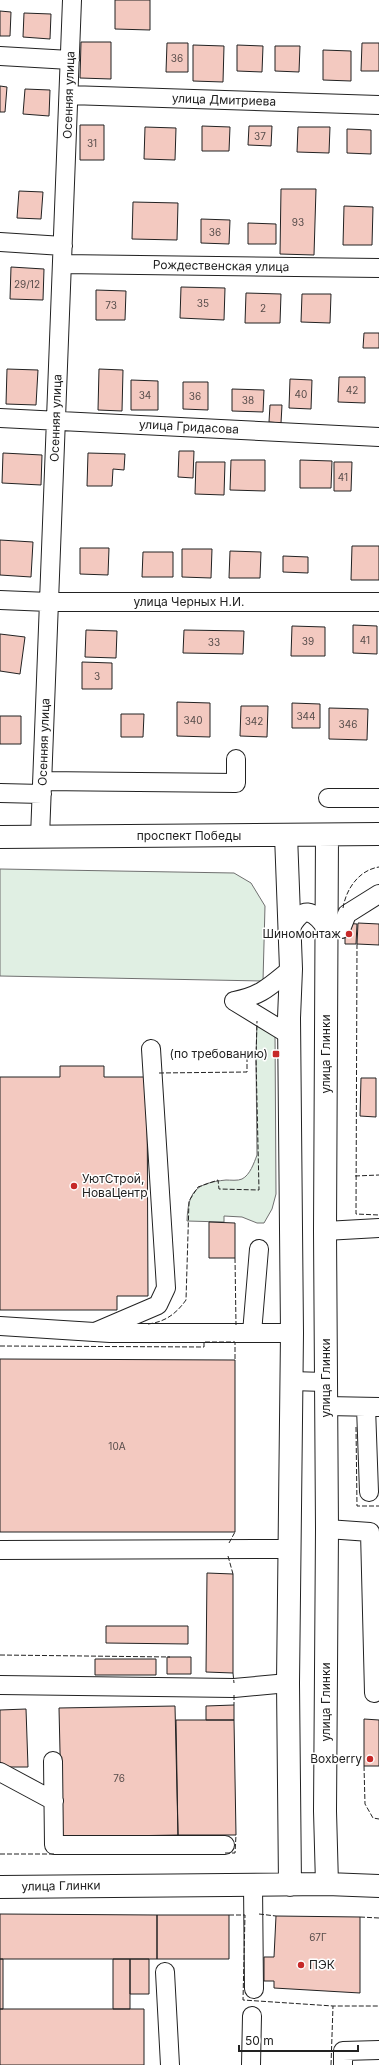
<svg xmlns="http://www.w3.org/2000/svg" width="379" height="2065" viewBox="0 0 379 2065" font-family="Inter,sans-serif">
	<rect width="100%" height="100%" fill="#fff"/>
	<path fill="#e0efe3" stroke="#6f6f6f" d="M0,869L234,873L251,883L265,906L263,981L0,976Z
		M257,1021L275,1032L276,1194L272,1209L264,1223H257L242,1217L224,1216V1222L187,1221C188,1191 196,1183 226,1180C230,1180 238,1181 242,1179C250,1175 254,1163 257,1155L256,1058Z"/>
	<path fill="#f3c9c0" stroke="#222" d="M115,0H150V30L115,29Z
		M0,11L11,12L10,36H0Z
		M24,13L51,14L50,39L23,37Z
		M81,42H111V79L80,78Z
		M167,43H188V72H166Z
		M362,43H379V71H361Z
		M193,45L224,46L223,82L193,81Z
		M237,45L263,46L262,72L237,71Z
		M275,46H300L299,72L275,71Z
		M323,50L351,51V81L323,80Z
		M0,86L7,87L5,112H0Z
		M25,89L50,90L49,116L23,114Z
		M80,125H104V160H80Z
		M202,126L230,127L229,151H202Z
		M249,126H272L271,146L248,145Z
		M145,127L176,128L175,160L144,159Z
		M298,127H330L329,153L297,152Z
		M347,129L371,130V154L347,153Z
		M281,189H316L314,255L280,254Z
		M19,191L43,192L41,219L17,218Z
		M133,202L178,203L177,240L132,239Z
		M344,206L373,207L372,245H343Z
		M201,219L230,220L229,244L201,243Z
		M248,223L276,224V244H248Z
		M11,267L44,269L43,300L10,299Z
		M181,287L225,288L224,320L180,318Z
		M96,290L126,291L125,320H96Z
		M246,293L281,294L280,323H245Z
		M302,294H331L330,323L301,322Z
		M364,333H379V348H363Z
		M7,369L38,370L36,405L6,404Z
		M99,369L123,370L122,411L98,410Z
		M339,377H365V403L338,402Z
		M290,379L312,380L311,409L289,408Z
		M131,380L158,381V410H131Z
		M183,382H208V410L183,409Z
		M232,389L264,390L263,412L232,411Z
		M270,405H282L281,423L269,422Z
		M179,451H194L193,478L178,477Z
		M3,453L42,455L41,485L2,483Z
		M88,453L125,454L124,470L113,469L112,486H87Z
		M231,460H265V491L230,490Z
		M300,460L332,461L331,488H300Z
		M196,462H225L224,495L195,494Z
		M334,462H352L351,491H334Z
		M0,540L33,542L31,577L0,575Z
		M352,546H379V580H351Z
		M80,548H109L108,575L80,574Z
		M182,549H212L211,578L182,577Z
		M230,551L261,552L260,578H229Z
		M143,552H173V577H142Z
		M283,556L308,557V573L283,572Z
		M353,625L377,626V654L353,653Z
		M292,626L325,627V656H291Z
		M86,630L117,631L116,658L85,657Z
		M184,630L244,631L243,654L183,653Z
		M0,634L25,637L20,674L0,671Z
		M82,662L112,663V689H82Z
		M177,702L210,703V737L177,736Z
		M292,703L320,704V728H292Z
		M241,706H268L267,737L240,736Z
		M329,708L368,709L367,740L329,739Z
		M121,714H144L143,737H121Z
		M0,716H21V744H0Z
		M345,923L357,924L356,944H345Z
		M358,923L379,924V945L357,944Z
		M60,1066H104V1077H147L148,1296H117V1310H0V1077H60Z
		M361,1078H376V1117L360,1116Z
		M209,1222L235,1223V1258H209Z
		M0,1359L235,1360V1532H0Z
		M207,1573L233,1574V1673L206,1672Z
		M106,1626H188V1644L106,1643Z
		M167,1657H191V1674H167Z
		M95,1659H156V1675H95Z
		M234,1705V1720H206V1706Z
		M175,1706L178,1835L62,1837L59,1708Z
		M26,1709L28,1767H6L0,1762V1710Z
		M364,1719L379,1720V1766H364Z
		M176,1720H234L236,1835H178Z
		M0,1914L157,1915V1959H0Z
		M157,1915H229V1959H157Z
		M276,1916L360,1917V1993L274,1988V1981H264V1957H274Z
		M0,1959H3V2009H0Z
		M113,1959H130V2009H113Z
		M130,1959H149V1994H130Z
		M0,2009H144V2065H0Z"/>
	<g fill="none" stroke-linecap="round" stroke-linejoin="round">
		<g stroke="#222" stroke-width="20">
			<path id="minor" d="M0,56L70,60
				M69,95L379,105
				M0,242L63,246
				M62,264L379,268
				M0,418L379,437
				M0,600L49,602H379
				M42,781L236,783V759
				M0,793L42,794
				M328,798H379
				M40,837L72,0
				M290,929C303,905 312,909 327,929H341L347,914L379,894
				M234,1001L288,1034L290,1044
				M234,1001C261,996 270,986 291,969
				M325,1231L379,1228
				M0,1326L110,1333H292
				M95,1332L158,1305L166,1288L151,1049
				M252,1333L259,1249
				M291,1381L325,1382
				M326,1406L379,1407
				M366,1407L369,1492
				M327,1529L370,1532L374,1693
				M0,1550L290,1549
				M0,1685L234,1688L288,1683
				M53,1761L54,1845H225
				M0,1772L54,1801
				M253,1885L254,1989
				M165,1972L170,2065
				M251,2065L252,2016
				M343,2065V2051L379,2050"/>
		</g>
		<g stroke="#222" stroke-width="24">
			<path id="major" d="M286,835L291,969L289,1018L292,1333L288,1683L290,1885
				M0,837L379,834
				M327,1884L325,1811L327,1529L325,1231L327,835
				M0,1887L327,1884L379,1886"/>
		</g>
		<use href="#minor" stroke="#fff" stroke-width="18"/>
		<use href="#major" stroke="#fff" stroke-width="22"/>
		<path stroke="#222" stroke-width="1" stroke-dasharray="5 2" stroke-linecap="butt" d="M343,908C346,889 359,870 379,867
			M357,944L356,1214L379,1215
			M159,1073L247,1072V1058H256
			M355,1176L379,1175
			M235,1258L236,1325
			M148,1324C165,1322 176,1314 186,1300L189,1201L198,1187L218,1180L219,1189L259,1190L256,1058L257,1021
			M0,1346L204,1347V1342H235V1360
			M356,1427L357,1506H379
			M229,1543L235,1532
			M228,1556L233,1574
			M0,1655L170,1657
			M233,1673L234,1683
			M234,1695V1705
			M364,1766L365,1804L373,1818L379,1819
			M225,1853H235L236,1835
			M0,1854H55
			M259,1914L276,1916
			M229,1915H245L243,2000L333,2006H379
			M360,1917L379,1918
			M331,2065L333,2006"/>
	</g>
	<g fill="#c62828" stroke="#fff" stroke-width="1.5">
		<circle cx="349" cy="934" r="4"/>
		<rect x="272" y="1050" width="8" height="8" rx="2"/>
		<circle cx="74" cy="1186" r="4"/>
		<circle cx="370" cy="1759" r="4"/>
		<circle cx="301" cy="1965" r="4"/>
	</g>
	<g text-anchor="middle" stroke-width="3" stroke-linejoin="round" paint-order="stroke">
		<g font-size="10" fill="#564c4a">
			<text x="177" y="62">36</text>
			<text x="260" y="140">37</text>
			<text x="92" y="147">31</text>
			<text x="298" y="226">93</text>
			<text x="215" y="236">36</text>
			<text x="27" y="288">29/12</text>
			<text x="203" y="307">35</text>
			<text x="111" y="309">73</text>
			<text x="263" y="312">2</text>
			<text x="352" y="394">42</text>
			<text x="301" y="398">40</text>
			<text x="145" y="399">34</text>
			<text x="195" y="400">36</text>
			<text x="248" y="404">38</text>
			<text x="343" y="481">41</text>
			<text x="365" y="644">41</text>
			<text x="308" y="645">39</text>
			<text x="214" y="646">33</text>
			<text x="97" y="680">3</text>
			<text x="306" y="720">344</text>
			<text x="193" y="724">340</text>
			<text x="254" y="725">342</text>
			<text x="348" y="728">346</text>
			<text x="117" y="1450">10А</text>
			<text x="119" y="1782">76</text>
			<text x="318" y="1941">67Г</text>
		</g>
		<g font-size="12" fill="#222" stroke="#fff">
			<text transform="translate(69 95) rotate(-88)" y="4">Осенняя улица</text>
			<text transform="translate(224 100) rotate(2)" y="4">улица Дмитриева</text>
			<text transform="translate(221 266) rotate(1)" y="4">Рождественская улица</text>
			<text transform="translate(56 418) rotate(-88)" y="4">Осенняя улица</text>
			<text transform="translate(189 427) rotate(3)" y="4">улица Гридасова</text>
			<text x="189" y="606">улица Черных Н.И.</text>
			<text transform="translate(44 742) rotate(-88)" y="4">Осенняя улица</text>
			<text x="189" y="840">проспект Победы</text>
			<text transform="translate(326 1054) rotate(-90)" y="4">улица Глинки</text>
			<text transform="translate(326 1378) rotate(-90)" y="4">улица Глинки</text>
			<text transform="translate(326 1702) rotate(-90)" y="4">улица Глинки</text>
			<text transform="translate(61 1886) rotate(-1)" y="4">улица Глинки</text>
		</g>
		<g font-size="12" fill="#222" stroke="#fff" text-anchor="end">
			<text x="341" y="938">Шиномонтаж</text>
			<text x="268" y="1058">(по требованию)</text>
			<text x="82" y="1183" text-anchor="start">УютСтрой,<tspan x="82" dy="14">НоваЦентр</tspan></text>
			<text x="362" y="1763">Boxberry</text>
			<text x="309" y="1969" text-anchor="start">ПЭК</text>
		</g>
	</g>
	<path d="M239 2045v6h119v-6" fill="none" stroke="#222222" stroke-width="2"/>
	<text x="245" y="2045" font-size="12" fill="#222222" stroke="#ffffff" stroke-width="3" paint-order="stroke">50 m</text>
</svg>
